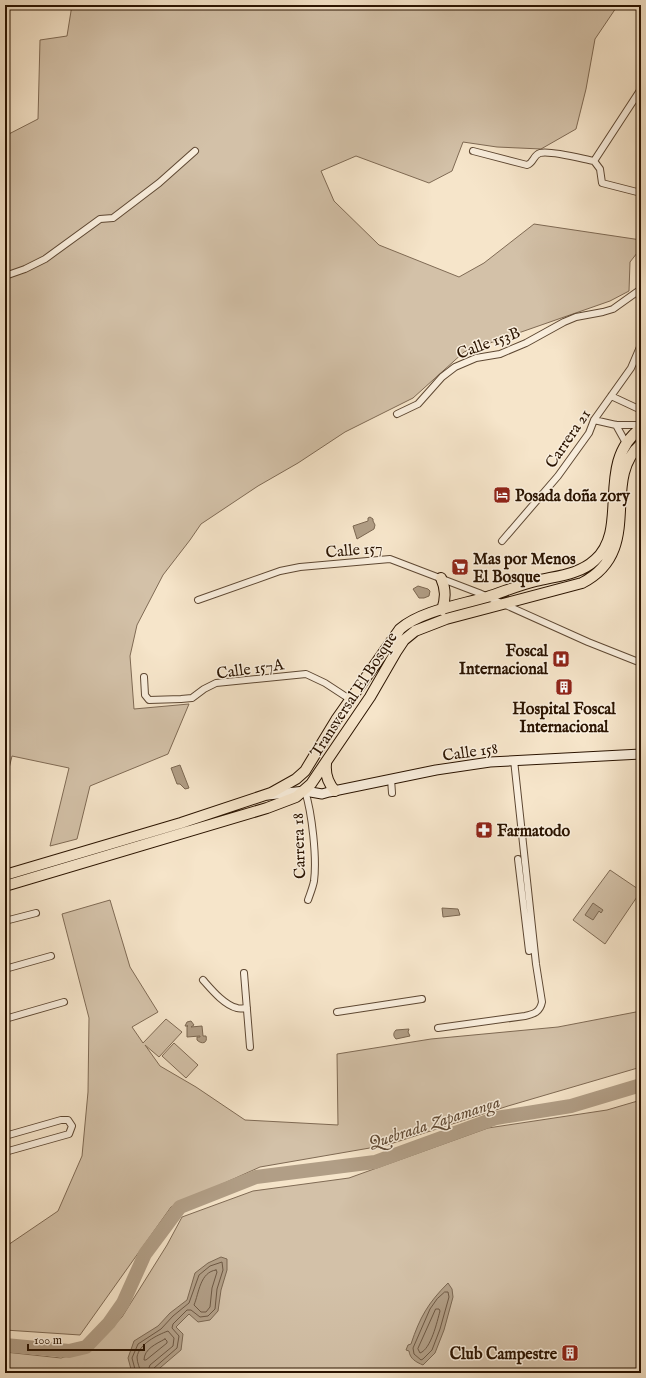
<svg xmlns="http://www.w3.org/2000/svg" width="646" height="1378" viewBox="0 0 646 1378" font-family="'IM FELL English',serif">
	<rect width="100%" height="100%" fill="#f6e5ca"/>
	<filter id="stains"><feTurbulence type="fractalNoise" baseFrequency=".005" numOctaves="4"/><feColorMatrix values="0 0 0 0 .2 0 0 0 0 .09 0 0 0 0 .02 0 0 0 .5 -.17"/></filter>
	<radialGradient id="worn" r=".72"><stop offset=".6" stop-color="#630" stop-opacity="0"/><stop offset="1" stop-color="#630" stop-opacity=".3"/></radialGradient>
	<path fill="#d3c1a8" stroke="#7f6a54" d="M72,5H618L595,39L586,89L576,129L541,149L497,147L463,142L452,171L429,183L356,156L321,171L334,201L379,245L459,277L484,263L534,224L641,240V248L630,262L629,291L610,301L464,352L413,398L345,432L298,463L258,486L201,524L190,540L163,575L137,625L130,656L134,709L189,704L168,754L90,786L77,839L50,846L69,768L12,756L5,785V136L38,119L40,40L67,36Z
		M610,870L641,891L605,944L573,920Z
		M110,900L130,967L158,1012L132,1027L143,1043L166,1019L182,1032L159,1057L145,1045L160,1066L196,1087L245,1120L338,1125L337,1054L431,1039L558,1027L641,1011V1067L508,1106L387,1145L260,1167L171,1207L80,1335L5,1330V1247L58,1211L82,1156L88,1092L89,1018L62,914Z
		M174,1043L198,1065L186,1078L162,1056Z
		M641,1100V1373H5V1352L61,1358L92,1349L122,1317L167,1245L182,1217L253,1191L349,1178L488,1128L607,1110Z"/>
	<path fill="#b19e86" stroke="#7b6751" d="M370,517L373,519V521L375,525L374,529L357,539L353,526L368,521V518Z
		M418,586L428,589L430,591L429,596L424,598H419L413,589Z
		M180,765L189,788L185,789L180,784H177L171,768Z
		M593,903L603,910L601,913L599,911L593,920L585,915Z
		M442,908L458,909L460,915L443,917Z
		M191,1021L194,1025L191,1027L202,1026L203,1036H206C208,1043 202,1045 197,1040V1037H200V1036L187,1037V1026H188H185L187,1022Z
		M409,1029L408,1032L410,1036L396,1039C393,1036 393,1033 396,1030Z
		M221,1257L227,1259V1270L221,1290L218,1311L210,1320L198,1322L189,1314L176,1327L183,1334L181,1350L154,1373H132L128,1358L134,1341L158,1326L170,1313L187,1300L195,1273L208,1263Z
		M448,1283L452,1289L453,1297L444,1330L435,1353L423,1365C416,1362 410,1359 409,1351L406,1350L408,1345L411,1344C420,1317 428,1303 448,1283Z"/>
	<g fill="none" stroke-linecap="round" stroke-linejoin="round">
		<path stroke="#6e5944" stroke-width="1" d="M216,1270L217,1272L212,1288L210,1307L206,1312H201L194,1305C199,1293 200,1272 216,1270Z
			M445,1292H448L449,1297L440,1329L432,1350L423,1359L421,1360L414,1354L413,1348L430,1309L437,1299Z
			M436,1309H439L440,1311C437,1322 431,1349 420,1353L418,1349Z
			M165,1339L167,1341V1343L146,1360H144C144,1349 156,1344 165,1339Z
			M136,1373L132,1358L138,1344L161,1329L173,1316L189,1303L199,1275L210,1266L222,1262L223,1270L217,1289L215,1309L208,1316L200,1317L191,1310H187L173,1324L172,1328L179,1336L177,1348L154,1368L152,1373
			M141,1373C140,1368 137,1363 137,1357C139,1344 157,1335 168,1331L174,1338L173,1346L150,1365L147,1373"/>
		<path stroke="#b19e86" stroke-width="14" d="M5,1345L69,1351L86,1347L109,1323L123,1303L145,1254L180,1207L256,1177L375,1162L496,1118L571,1106L641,1085"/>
		<g stroke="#5e4833" stroke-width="8">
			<path id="street" d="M473,151L527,165C534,163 533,155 540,153C550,150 583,159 594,161L600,169L602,183L641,193
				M594,161L641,89
				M5,276L25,269L45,259L100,219L113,218L159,183L195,151
				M611,396L641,410
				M397,414L418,404L442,377L455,367L476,358L500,354L526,343L564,322L576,317L603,312L613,309L641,289
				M594,420L616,425H641
				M616,425L626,443
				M502,541L558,476L589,433L594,420L631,368L640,347L641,342
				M198,600L280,571L300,567L390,559L479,593L588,642L641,663
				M144,677L145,695L149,700L181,699L192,698L204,689L216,683L306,674L325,683L351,700
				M391,779L392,793
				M305,791C312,813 317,858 314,881C313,887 310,894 308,900
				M518,859L529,951
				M5,921L36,913
				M5,969L51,956
				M244,973L250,1047
				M203,980C211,989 224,1005 237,1008C240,1009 244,1008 247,1008
				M337,1012L422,999
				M5,1019L64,1002
				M438,1028L525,1016C534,1014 540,1012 542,1002L536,964L514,760
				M5,1136L61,1120H68L72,1126L69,1134L5,1152"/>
		</g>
		<g stroke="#2b1401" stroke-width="11">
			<path id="secondary" d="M268,795L305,791L322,794L329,792L436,770L490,762L641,754"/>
		</g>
		<g stroke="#2b1401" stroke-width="12">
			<path id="primary" d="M441,578C446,589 446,598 442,610
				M326,764C325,774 328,783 335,791
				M5,875L181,823L271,793L296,779L305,771L336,720L400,629C421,611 460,605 487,597C503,592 519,585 536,581C556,576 579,575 595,560C631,528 594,463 641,428
				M5,886L267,808L296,797L311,784L370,697L396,652L404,640L415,631L446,619L582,583C646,550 599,481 641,444"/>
		</g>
		<use href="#street" stroke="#f9eedd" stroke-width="6"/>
		<use href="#secondary" stroke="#f9eedd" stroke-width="9"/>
		<use href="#primary" stroke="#f6e5ca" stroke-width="10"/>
	</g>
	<defs>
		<g id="hotel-square" transform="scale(0.9)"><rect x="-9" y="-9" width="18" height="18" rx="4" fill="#8f2418" stroke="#f9eedd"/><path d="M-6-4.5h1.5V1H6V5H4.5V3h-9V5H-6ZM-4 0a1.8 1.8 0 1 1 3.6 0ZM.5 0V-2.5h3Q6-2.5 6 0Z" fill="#fff"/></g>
		<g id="supermarket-square" transform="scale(0.9)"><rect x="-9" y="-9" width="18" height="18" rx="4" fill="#8f2418" stroke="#f9eedd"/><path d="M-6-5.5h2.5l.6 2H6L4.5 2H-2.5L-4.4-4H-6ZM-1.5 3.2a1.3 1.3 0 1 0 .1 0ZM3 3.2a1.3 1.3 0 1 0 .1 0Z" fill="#fff"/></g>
		<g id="hospital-square" transform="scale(0.9)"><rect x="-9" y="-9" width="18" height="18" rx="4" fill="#8f2418" stroke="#f9eedd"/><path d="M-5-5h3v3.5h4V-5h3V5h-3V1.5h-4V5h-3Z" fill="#fff"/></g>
		<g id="building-square" transform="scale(0.9)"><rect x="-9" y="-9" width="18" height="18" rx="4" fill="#8f2418" stroke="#f9eedd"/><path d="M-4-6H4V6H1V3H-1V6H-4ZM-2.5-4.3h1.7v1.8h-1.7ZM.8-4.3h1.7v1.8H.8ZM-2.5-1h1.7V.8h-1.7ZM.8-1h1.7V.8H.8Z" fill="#fff"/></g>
		<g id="pharmacy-square" transform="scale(0.9)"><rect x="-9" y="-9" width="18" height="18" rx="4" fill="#8f2418" stroke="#f9eedd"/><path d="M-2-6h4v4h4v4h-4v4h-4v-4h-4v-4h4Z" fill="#fff"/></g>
	</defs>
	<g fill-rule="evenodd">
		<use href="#hotel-square" x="502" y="495"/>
		<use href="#supermarket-square" x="460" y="567"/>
		<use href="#hospital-square" x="561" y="659"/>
		<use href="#building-square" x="564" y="687"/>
		<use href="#pharmacy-square" x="484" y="830"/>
		<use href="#building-square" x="570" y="1353"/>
	</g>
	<g text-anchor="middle" stroke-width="3" stroke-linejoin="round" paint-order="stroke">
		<g font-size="16" fill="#2b1401" stroke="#f9eedd">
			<text transform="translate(488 342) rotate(-20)" y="6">Calle 153B</text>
			<text transform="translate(567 438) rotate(-56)" y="6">Carrera 21</text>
			<text transform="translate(354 549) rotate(-5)" y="6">Calle 157</text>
			<text transform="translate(250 668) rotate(-8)" y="6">Calle 157A</text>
			<text transform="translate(353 694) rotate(-57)" y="6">Transversal El Bosque</text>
			<text transform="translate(470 751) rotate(-8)" y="6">Calle 158</text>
			<text transform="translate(298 846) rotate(-92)" y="6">Carrera 18</text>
		</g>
		<g font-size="16" font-weight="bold" fill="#2b1401" stroke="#f9eedd" text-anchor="start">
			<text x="515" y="501">Posada doña zory</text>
			<text x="473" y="564">Mas por Menos<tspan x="473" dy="18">El Bosque</tspan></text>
			<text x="548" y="656" text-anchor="end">Foscal<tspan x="548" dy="18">Internacional</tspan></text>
			<text x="564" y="714" text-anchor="middle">Hospital Foscal<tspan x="564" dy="18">Internacional</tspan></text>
			<text x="497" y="836">Farmatodo</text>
			<text x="557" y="1359" text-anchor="end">Club Campestre</text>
		</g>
		<g font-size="17" font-style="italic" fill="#614b36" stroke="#f9eedd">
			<text transform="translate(434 1122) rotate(-18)" y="6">Quebrada Zapamanga</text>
		</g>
	</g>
	<rect width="646" height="1378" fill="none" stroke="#f6e5ca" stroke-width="20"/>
	<rect x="6" y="6" width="634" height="1366" fill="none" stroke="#2b1401" stroke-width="2"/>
	<rect x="10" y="10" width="626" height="1358" fill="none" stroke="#2b1401"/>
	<path d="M28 1344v6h116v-6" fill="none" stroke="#2b1401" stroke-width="2"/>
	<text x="34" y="1344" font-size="12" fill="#2b1401" stroke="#f9eedd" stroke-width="3" paint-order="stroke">100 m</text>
	<rect width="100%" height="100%" filter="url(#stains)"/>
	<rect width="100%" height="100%" fill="url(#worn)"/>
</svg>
